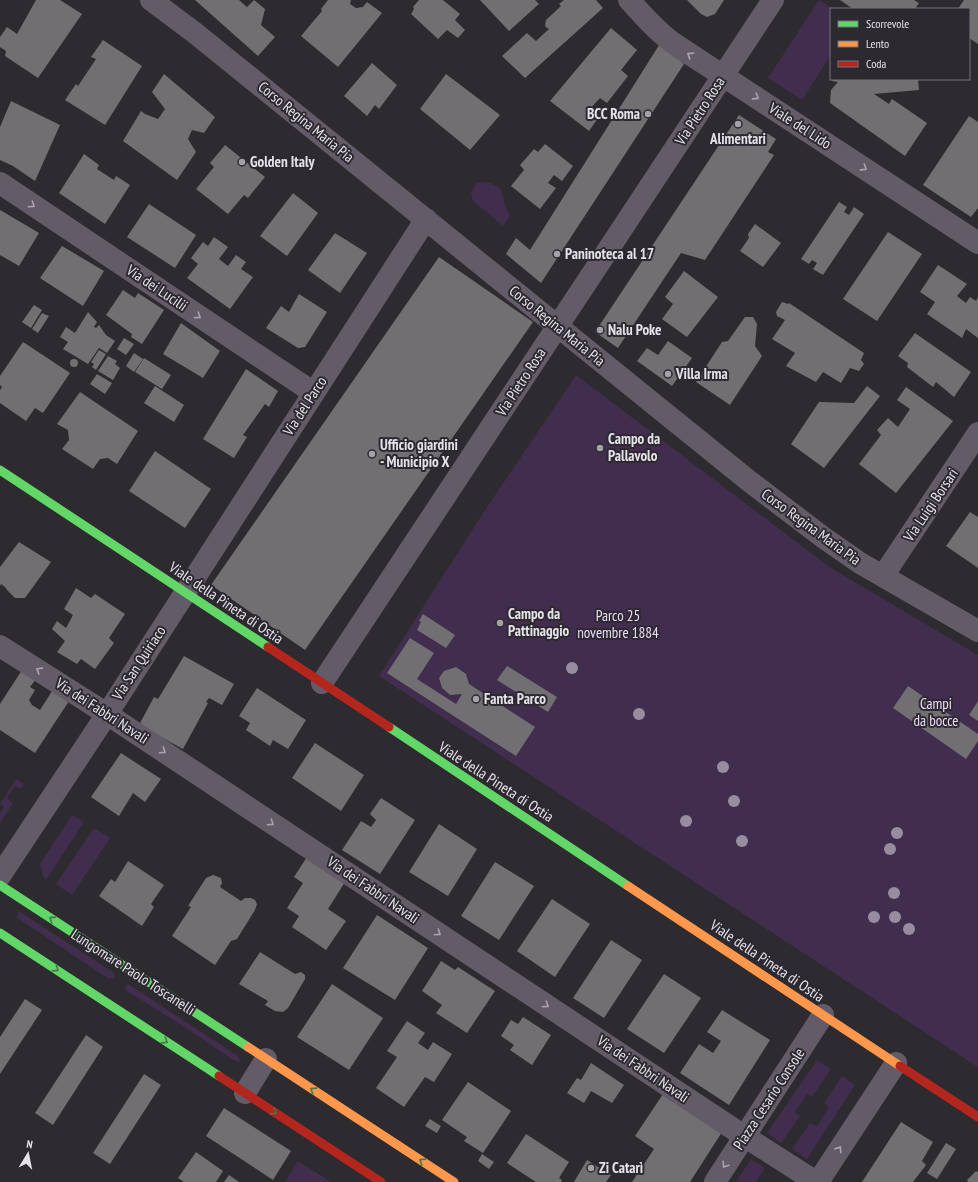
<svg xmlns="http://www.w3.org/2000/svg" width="978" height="1182" viewBox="0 0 978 1182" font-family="'PT Sans Narrow',sans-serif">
	<rect width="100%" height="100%" fill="#2d2b2f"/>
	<path fill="#412d4e" d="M819,0L834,9H831V55L802,100L768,78Z
		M483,182L490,183L500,188L503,195L504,203L510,216L503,226L473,201L471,193L476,183Z
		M576,375L831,568L978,655V1067L379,676L485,510Z
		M16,779L24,784L21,789L15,786L7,798L13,803L0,823V813L4,807L0,804Z
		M72,815L84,822L46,880L43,876L40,864Z
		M94,828L110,838L72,895L56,884Z
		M19,911L114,973L115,976L114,978L109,979L16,917Z
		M128,984L238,1056L240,1061L238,1062L232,1059L180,1024L125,990L127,985Z
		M817,1060L831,1069L812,1097L807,1094L795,1112L800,1116L781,1143L767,1133Z
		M842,1076L855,1085L807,1159L792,1149L810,1123L817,1126L829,1107L824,1103Z
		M751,1159L765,1168L756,1182H736Z
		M298,1161L331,1182H285Z"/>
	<path fill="#716f72" d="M36,0H60L82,14L38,78L5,56L6,51L0,47V37L7,27L17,34Z
		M195,0H239L247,7L254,0L265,9L261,25L275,37L258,56Z
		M328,0H351L350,4L356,8L363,7L367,2L382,13L338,67L301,36L322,11L321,9Z
		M419,0H443L460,14L455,20L465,30L458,38L447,30L438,39L411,14L414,9L413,7Z
		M480,0H535L539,4L509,31Z
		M564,0H596L603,8L525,78L502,56L527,33L536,41L549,29L547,28L545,26L546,20L561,6L559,4Z
		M687,0H724L715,14L707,17L701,14Z
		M840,0H914L919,3L915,9H853Z
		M964,0H978V44L969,38V9H958Z
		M611,28L637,50L621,70L628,76L607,103L600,98L588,111L598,118L589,131L550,101Z
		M103,40L142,66L105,125L65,100L76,84L78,86L96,59L91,57Z
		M661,42L684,64L541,283L506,254L516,238L530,250Z
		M372,63L397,85L379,109L375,105L367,116L344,96Z
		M164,74L215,117L204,133L192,130L188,139L196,152L177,180L123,141L141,111L145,114L158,119L165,109L152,92Z
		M446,74L500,115L470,150L420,109Z
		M834,79H918L919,90L874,94L889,104L892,99L927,123L905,156L830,103L831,90L838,82L832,81Z
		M11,101L60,125L35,181L13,166L0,160V127Z
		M739,115L776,139L768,152L774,155L705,260L681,253L618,348L595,332Z
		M969,116L978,122V208L971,217L923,185Z
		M545,144L573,166L562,181L554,175L548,183L556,188L540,209L511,186L524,170L520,165L534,149L538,152Z
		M225,145L265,177L248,198L244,195L228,214L196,189L214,167L210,163Z
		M84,154L99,165L97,169L114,180L116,176L130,185L105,224L59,193Z
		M293,193L318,213L287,256L260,236Z
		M839,202L847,207L844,212L849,215L854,207L864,214L823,275L813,269L817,263L812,260L809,264L801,259Z
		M149,204L196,235L175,268L127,237Z
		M0,210L39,233L19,266L0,255Z
		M755,224L781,243L763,267L740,251L749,238L748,234Z
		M888,232L922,254L877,321L843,299Z
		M335,233L367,253L340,293L308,270Z
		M214,237L228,247L219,259L228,266L236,255L246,262L241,269L253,277L230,309L187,278L198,264L191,258L203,242L208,246Z
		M62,246L104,271L83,306L40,278Z
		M439,257L533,322L305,650L211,585Z
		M938,265L967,284L957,296L966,303L970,297L976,301L978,297V338L966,329L962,338L927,314L935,302L920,292Z
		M684,271L718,297L687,337L662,319L673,304L665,297Z
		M123,290L135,298L138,293L164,310L142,344L131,337L132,334L106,315Z
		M299,294L327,312L305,347L298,348L266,328L281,306L289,312Z
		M782,302L788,304L789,303L864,353L861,360L864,364L859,371L850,368L841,383L823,372L816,382L786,366L795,353L772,339L785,320L777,316L776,312Z
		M34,305L42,310L31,328L22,322Z
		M88,312L97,322L94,327L96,328L99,325L106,335L115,341L107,353L99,348L88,364L63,349L68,342L60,337L66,327L75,333Z
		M42,313L49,316L38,333L32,329Z
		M745,317H753L757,324L755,346L762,356L730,405L696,382L722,342L728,341Z
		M181,323L220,351L203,378L163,354Z
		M915,333L971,372L954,397L936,382L933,387L907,367L908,363L898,356Z
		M124,338L134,344L126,355L117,349Z
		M668,341L692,358L672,386L637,361L647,348L658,355Z
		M23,342L70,373L43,413L35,408L26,421L0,403V390L2,387L0,385V376Z
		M99,350L106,354L96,370L92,367L94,364L91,362Z
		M134,353L143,359L134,372L126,366Z
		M108,356L117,361L115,364L120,368L113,380L98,371Z
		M144,358L171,375L162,389L135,372Z
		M70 363a4 4 0 1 1 8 0a4 4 0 1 1-8 0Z
		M246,369L278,391L269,407L265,404L243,435L247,437L234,458L203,439Z
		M97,374L112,383L105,394L90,384Z
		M155,386L184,405L174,422L144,403Z
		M867,386L880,396L824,468L791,444L819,402L854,403Z
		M906,387L953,421L896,493L859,464L881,435L877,430L888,418L898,427L910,409L897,400Z
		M80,392L138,431L117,464L108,458L100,459L93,469L62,449L69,440L68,430L57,424Z
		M155,451L211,489L185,528L129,491Z
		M970,512L978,517V568L946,546Z
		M19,542L51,562L25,598H15L7,590L5,587L1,584L0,586V567Z
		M76,588L91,598L95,594L125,614L109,638L114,643L95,669L81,659L77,664L57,652L65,641L52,629L57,621L66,628L73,615L64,609Z
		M423,614L455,635L446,648L417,630L421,622L419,621Z
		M410,638L434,653L417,679L456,704L462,694L450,695L442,688L439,678L444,671L456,667L466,674L469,684L535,727L516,756L387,673Z
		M184,656L234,684L222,705L209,698L206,702L208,703L183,749L139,725L154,697L158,699Z
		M507,666L557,697L548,712L497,680Z
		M22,670L36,679L30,687L35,690L29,700L32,705L40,710L54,688L71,698L35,753L0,730V704Z
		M908,686L978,734V741L966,759L893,708Z
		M257,688L306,720L288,749L273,740L270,746L246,730L250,723L239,716Z
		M978,701V721L969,715Z
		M315,743L364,775L341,811L292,778Z
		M121,753L161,779L145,802L133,793L119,816L91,797Z
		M381,798L415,820L380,874L342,850L361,821L371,827L376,820L370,814Z
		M439,824L477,849L448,896L409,872Z
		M307,857L345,882L328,909L346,921L326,950L292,927L299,916L287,908L303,883L294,877Z
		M128,861L164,885L151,904L154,907L142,926L99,896L111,879L115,882Z
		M495,862L534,886L499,940L461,916Z
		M213,875L221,878L222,883L220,887L241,901L245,898H251L255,900L257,904L255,910L237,939L231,941L215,965L172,936L191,907L188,906L206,878Z
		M552,899L590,924L555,977L517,951Z
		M377,915L428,948L395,1000L343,968Z
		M611,940L642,960L604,1018L573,998Z
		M260,952L295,974L301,972L305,975V979L288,1008L283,1012L275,1011L265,1005L268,1001L239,984Z
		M441,961L455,970L458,967L495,991L467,1033L436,1013L442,1005L422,991Z
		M664,974L701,998L664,1053L627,1029Z
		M332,984L383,1018L349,1070L297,1037Z
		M25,999L42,1010L0,1074V1037Z
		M722,1010L770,1040L729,1105L680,1073L699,1044L713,1053L721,1041L707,1032Z
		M523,1017L551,1035L532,1065L510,1050L514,1045L501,1036L511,1020L518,1024Z
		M407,1021L425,1033L418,1043L428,1050L433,1042L452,1054L434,1082L425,1077L404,1107L376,1088L397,1057L387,1051Z
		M86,1035L103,1047L53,1125L35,1113Z
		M591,1063L624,1085L612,1103L591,1091L584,1103L567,1093L577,1078L581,1080Z
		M144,1074L161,1085L110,1164L93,1153Z
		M468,1082L511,1111L483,1153L464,1141L467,1137L442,1120Z
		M665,1091L724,1129L690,1182H632L654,1149L635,1136Z
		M224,1108L291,1151L273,1180L206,1136Z
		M430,1119L441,1126L437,1133L425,1126Z
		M901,1122L933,1142L922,1161L926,1165L913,1182H862Z
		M526,1134L569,1162L559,1178L562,1180L561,1182H536L507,1163Z
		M946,1143L956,1149L937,1179L927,1173Z
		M196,1152L223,1171L216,1182H184L178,1178Z
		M482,1154L494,1162L489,1169L478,1161Z
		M587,1160L611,1175L606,1182H574Z
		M976,1171L978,1172V1182H968L967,1180Z
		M229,1175L239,1182H224Z"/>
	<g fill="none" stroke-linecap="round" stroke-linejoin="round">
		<path stroke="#635b67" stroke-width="22" d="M151,0L195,33L749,481L824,538L860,563L978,631
			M629,0C644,16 658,33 676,45L978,243
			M0,183L314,393
			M883,576L978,433
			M0,646L107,714L744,1136L816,1182
			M322,683L773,0
			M0,876L107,714L426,219
			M245,1093L266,1059
			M715,1182L823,1015
			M818,1182L896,1063"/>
		<path stroke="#63d668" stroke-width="9" d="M0,470L268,647
			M389,727L628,886
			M0,885L248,1047
			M0,933L219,1076"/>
		<path stroke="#ff974d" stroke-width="9" d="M628,886L900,1066
			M248,1047L454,1182"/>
		<path stroke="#b3261e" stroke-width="9" d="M268,647L389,727
			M900,1066L978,1117
			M219,1076L381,1182"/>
	</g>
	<g fill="#978ca0">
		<circle cx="572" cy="668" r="6"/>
		<circle cx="639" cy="714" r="6"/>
		<circle cx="723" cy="767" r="6"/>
		<circle cx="734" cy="801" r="6"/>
		<circle cx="686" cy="821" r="6"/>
		<circle cx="897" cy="833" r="6"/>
		<circle cx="742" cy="841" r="6"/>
		<circle cx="890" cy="849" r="6"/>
		<circle cx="894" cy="893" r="6"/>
		<circle cx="874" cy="917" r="6"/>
		<circle cx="895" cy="917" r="6"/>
		<circle cx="909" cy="929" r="6"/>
	</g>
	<defs><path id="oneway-chevron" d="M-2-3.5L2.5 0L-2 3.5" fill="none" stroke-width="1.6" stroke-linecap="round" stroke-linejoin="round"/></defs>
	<g stroke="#aaa5ad">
		<use href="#oneway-chevron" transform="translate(690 55) rotate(-147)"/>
		<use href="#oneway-chevron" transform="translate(756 97) rotate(33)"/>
		<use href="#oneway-chevron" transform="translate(864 168) rotate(33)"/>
		<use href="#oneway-chevron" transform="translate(32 205) rotate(34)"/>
		<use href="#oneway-chevron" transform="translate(198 316) rotate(34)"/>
		<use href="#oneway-chevron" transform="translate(39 670) rotate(-148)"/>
		<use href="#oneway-chevron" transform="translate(163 751) rotate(34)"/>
		<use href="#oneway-chevron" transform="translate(271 823) rotate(34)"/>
		<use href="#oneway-chevron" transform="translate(438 933) rotate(34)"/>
		<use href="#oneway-chevron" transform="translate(546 1005) rotate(34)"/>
		<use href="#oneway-chevron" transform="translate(839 1149) rotate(-57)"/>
		<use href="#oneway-chevron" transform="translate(725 1165) rotate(123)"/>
	</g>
	<g stroke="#45774a">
		<use href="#oneway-chevron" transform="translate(52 919) rotate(-147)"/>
		<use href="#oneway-chevron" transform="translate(56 969) rotate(33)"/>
		<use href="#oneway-chevron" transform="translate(165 1041) rotate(33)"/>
		<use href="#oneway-chevron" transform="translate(313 1090) rotate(-147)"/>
		<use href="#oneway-chevron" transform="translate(274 1112) rotate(33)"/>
		<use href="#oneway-chevron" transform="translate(422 1161) rotate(-147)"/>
	</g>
	<g fill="#a5a2a7" stroke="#2d2931" stroke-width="1.5">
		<circle cx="648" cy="114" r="4"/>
		<circle cx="738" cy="124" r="4"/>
		<circle cx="242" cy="162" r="4"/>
		<circle cx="557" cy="254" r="4"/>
		<circle cx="600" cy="330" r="4"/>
		<circle cx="668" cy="374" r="4"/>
		<circle cx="600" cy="448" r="4"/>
		<circle cx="372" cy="454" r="4"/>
		<circle cx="500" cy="623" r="4"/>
		<circle cx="476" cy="699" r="4"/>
		<circle cx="591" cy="1168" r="4"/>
	</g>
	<g text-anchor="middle" stroke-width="4" stroke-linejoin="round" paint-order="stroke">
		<g font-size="15" fill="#e5e2e7" stroke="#2d2931">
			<text transform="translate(700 111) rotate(-57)" y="5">Via Pietro Rosa</text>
			<text transform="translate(306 122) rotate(39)" y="5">Corso Regina Maria Pia</text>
			<text transform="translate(800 126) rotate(33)" y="5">Viale del Lido</text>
			<text transform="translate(157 288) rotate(34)" y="5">Via dei Lucilii</text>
			<text transform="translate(557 326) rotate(39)" y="5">Corso Regina Maria Pia</text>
			<text transform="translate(521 382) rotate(-57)" y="5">Via Pietro Rosa</text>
			<text transform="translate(305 406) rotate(-57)" y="5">Via del Parco</text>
			<text transform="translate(931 505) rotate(-56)" y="5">Via Luigi Borsari</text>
			<text transform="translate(811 527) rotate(36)" y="5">Corso Regina Maria Pia</text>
			<text transform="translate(226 603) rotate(34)" y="5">Viale della Pineta di Ostia</text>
			<text transform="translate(139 663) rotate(-57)" y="5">Via San Quiriaco</text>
			<text transform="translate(102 711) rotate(33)" y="5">Via dei Fabbri Navali</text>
			<text transform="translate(496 782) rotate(33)" y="5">Viale della Pineta di Ostia</text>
			<text transform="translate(373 890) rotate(34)" y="5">Via dei Fabbri Navali</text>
			<text transform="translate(767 961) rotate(34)" y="5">Viale della Pineta di Ostia</text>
			<text transform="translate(133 972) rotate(33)" y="5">Lungomare Paolo Toscanelli</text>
			<text transform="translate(643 1069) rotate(34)" y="5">Via dei Fabbri Navali</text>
			<text transform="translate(769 1099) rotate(-57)" y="5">Piazza Cesario Console</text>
		</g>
		<g font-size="15" font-weight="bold" fill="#e5e2e7" stroke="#2d2931" text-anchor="start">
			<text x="640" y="119" text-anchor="end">BCC Roma</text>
			<text x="738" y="144" text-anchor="middle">Alimentari</text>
			<text x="250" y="167">Golden Italy</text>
			<text x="565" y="259">Paninoteca al 17</text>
			<text x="608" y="335">Nalu Poke</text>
			<text x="676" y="379">Villa Irma</text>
			<text x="608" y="444">Campo da<tspan x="608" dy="17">Pallavolo</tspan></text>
			<text x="380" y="450">Ufficio giardini<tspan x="380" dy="17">- Municipio X</tspan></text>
			<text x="508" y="619">Campo da<tspan x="508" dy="17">Pattinaggio</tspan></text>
			<text x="484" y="704">Fanta Parco</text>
			<text x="599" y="1173">Zi Catarì</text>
		</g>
		<g font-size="15" fill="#eedbfc" stroke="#2d2931">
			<text x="618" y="621">Parco 25<tspan x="618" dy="17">novembre 1884</tspan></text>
			<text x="936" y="709">Campi<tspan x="936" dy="17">da bocce</tspan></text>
		</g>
	</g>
	<rect x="830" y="8" width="140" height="72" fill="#2d2931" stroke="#77737a"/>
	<rect x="838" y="21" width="20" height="6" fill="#63d668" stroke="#77737a"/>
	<text x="866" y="28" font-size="12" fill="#e5e2e7">Scorrevole</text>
	<rect x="838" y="41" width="20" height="6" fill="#ff974d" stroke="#77737a"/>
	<text x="866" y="48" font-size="12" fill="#e5e2e7">Lento</text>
	<rect x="838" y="61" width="20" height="6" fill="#b3261e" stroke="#77737a"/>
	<text x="866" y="68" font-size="12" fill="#e5e2e7">Coda</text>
	<g transform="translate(28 1154) rotate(10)" stroke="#2d2931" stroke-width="3" paint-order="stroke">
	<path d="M0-3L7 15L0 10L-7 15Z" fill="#e5e2e7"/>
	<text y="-6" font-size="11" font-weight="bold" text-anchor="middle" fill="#e5e2e7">N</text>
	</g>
</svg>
